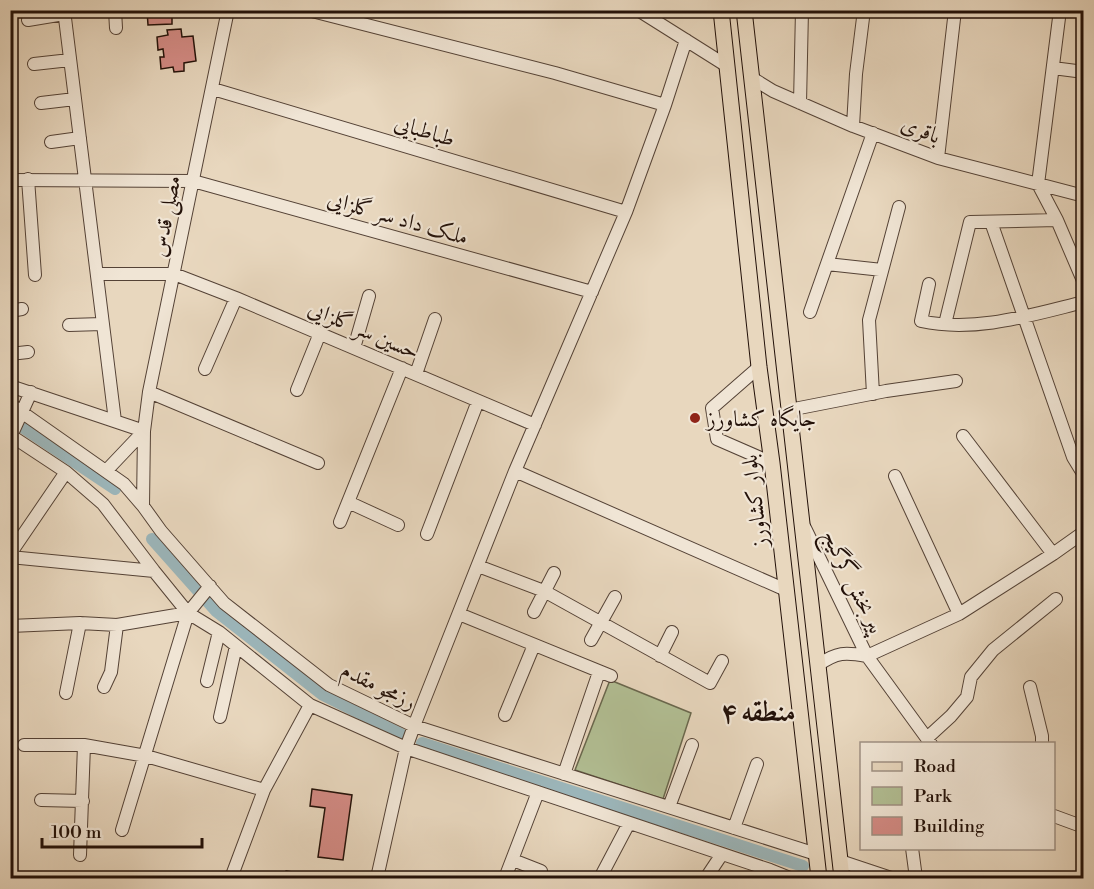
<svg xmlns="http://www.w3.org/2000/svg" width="1094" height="889" viewBox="0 0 1094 889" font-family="'Libre Bodoni',Amiri,serif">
	<rect width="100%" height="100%" fill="#e8d7be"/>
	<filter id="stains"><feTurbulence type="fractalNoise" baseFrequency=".00333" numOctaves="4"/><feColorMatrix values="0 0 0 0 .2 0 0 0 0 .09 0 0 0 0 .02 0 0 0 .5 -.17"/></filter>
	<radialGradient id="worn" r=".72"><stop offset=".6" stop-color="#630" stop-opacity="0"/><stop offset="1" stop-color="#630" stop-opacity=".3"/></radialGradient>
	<path fill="#b2bf94" stroke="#6a684e" stroke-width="1.5" d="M610,680L691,713L663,799L575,770Z"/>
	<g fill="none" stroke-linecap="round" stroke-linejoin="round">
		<path stroke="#9cb7bc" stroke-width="12" d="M10,419L115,489
			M152,539L216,611L323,695L401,734
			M422,743L803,866"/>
	</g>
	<path fill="#d48b85" stroke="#231109" stroke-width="1.5" d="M147,10H172V24L148,25Z
		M181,29L182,37L193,36L196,61L184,63V71L174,72L173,67L161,69L160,57H164L163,49L158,50L157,37L168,35L167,30Z
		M312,789L352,795L343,860L318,857L325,808L310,806Z
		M286,871L332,878H281Z"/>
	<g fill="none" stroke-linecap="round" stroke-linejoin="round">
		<g stroke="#544236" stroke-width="14">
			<path id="minor" d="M64,10L115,421
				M115,10L116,28
				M308,10L555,73L665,105
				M638,10L727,66
				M1060,10L1038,184L1057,220L1084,283
				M28,20L64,14
				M34,64L70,60
				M1053,68L1084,72
				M752,78L773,91L853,126L938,158L1084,196
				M213,89L626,212
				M41,103L75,99
				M800,103L802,10
				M853,126L856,74L864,10
				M51,142L80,138
				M938,158L955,10
				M28,179L35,275
				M10,180L193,181L592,292
				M991,222L1073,457L1084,475
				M827,264L882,270
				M97,274H174L236,298L535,425
				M929,284L921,321C975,333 1031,315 1084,302
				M10,311L22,309
				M810,312L873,133
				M945,324L970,222L1057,220
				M69,325L102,324
				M354,348L369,296
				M10,354L28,352
				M759,367L712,408L717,439L772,463
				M205,369L236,298
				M416,374L435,319
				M10,386L144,431
				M297,390L320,333
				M149,392L318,463
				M873,394L869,320L899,207
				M10,404L124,484L143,506L161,531L224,603L329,685L414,726L816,854
				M789,410L886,391L956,381
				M10,435L66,472L103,504L154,571L188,613L219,632L310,705L406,748L770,870L790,878
				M11,436L31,392
				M963,436L1053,554
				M106,471L144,431
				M515,471L786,590
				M895,476L959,614
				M348,502L398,525
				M143,506L144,431L149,392L228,10
				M340,522L402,368
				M805,528L867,656L931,744
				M427,534L478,401
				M10,554L66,472
				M10,557L154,571
				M478,566L544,591L710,683L722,661
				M534,612L554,573
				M459,614L611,676
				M10,626L80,623L117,625L188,613
				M591,640L615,597
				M660,656L672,632
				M867,656L959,614L1053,554L1084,532
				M818,665C837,652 845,652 867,656
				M207,681L219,632
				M104,687L111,672L117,625
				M1030,687L1042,736V744
				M66,693L80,623
				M505,715L534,645
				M220,717L236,646
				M927,738L951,716L967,697L971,677L993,650L1056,599
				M24,745H84L146,756L264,790
				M564,774L599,672
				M41,800L83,801
				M669,807L692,745
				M1054,816L1084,827
				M734,828L757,764
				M122,830L188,613L210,586
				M912,848L916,878
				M80,855L84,745
				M513,860L541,871
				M840,861L891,878
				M180,878H182
				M231,878L264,790L310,705
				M377,878L406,748L414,726L515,471L626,212L665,105L686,40
				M505,878L538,792
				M600,878L629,823
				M706,878L722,854"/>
		</g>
		<g stroke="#231109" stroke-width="17">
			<path id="major" d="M721,10L759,367L772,463L819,878
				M744,10L842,878"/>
		</g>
		<use href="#minor" stroke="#f0e5d5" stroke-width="12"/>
		<use href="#major" stroke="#e8d7be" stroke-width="15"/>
	</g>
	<circle fill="#8f2418" stroke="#f0e5d5" stroke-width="2" cx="695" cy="418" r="6"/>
	<g text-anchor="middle" stroke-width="4.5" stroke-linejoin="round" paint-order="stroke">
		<g font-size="22" fill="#231109" stroke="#f0e5d5">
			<text transform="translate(921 129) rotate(21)" y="8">باقری</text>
			<text transform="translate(425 130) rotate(17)" y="8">طباطبایی</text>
			<text transform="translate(165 216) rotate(-79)" y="8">مصلی قدس</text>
			<text transform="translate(398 217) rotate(16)" y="8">ملک داد سر گلزایی</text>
			<text transform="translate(364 329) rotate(23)" y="8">حسین سر گلزایی</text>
			<text transform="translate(754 501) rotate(-97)" y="8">بلوار کشاورز</text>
			<text transform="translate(854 581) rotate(64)" y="8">پیر بخش گرگیج</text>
			<text transform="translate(379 685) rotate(26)" y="8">رزمجو مقدم</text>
		</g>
		<g font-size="22" fill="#231109" stroke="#f0e5d5" text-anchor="start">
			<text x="707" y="426">جایگاه کشاورز</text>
		</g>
		<g font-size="28" font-weight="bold" fill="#231109" stroke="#f0e5d5">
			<text x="758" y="721">منطقه ۴</text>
		</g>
	</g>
	<rect width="1094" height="889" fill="none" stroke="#e8d7be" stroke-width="36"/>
	<rect x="12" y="12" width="1070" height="865" fill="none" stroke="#231109" stroke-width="3"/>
	<rect x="18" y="18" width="1058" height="853" fill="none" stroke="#231109" stroke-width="1.5"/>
	<rect x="860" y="742" width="195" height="108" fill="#f0e5d5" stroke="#9e9083" stroke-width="1.5"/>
	<rect x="872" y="762" width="30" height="9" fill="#e8d7be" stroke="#9e9083" stroke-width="1.5"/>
	<text x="914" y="772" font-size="18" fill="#231109">Road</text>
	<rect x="872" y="787" width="30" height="18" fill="#b2bf94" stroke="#9e9083" stroke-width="1.5"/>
	<text x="914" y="802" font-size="18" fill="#231109">Park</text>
	<rect x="872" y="817" width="30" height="18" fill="#d48b85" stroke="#9e9083" stroke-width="1.5"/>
	<text x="914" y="832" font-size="18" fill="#231109">Building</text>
	<path d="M42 838v9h160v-9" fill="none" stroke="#231109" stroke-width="3"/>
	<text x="51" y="838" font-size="18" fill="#231109" stroke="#f0e5d5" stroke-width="4.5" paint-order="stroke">100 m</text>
	<rect width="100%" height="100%" filter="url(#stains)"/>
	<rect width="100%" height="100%" fill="url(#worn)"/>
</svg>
